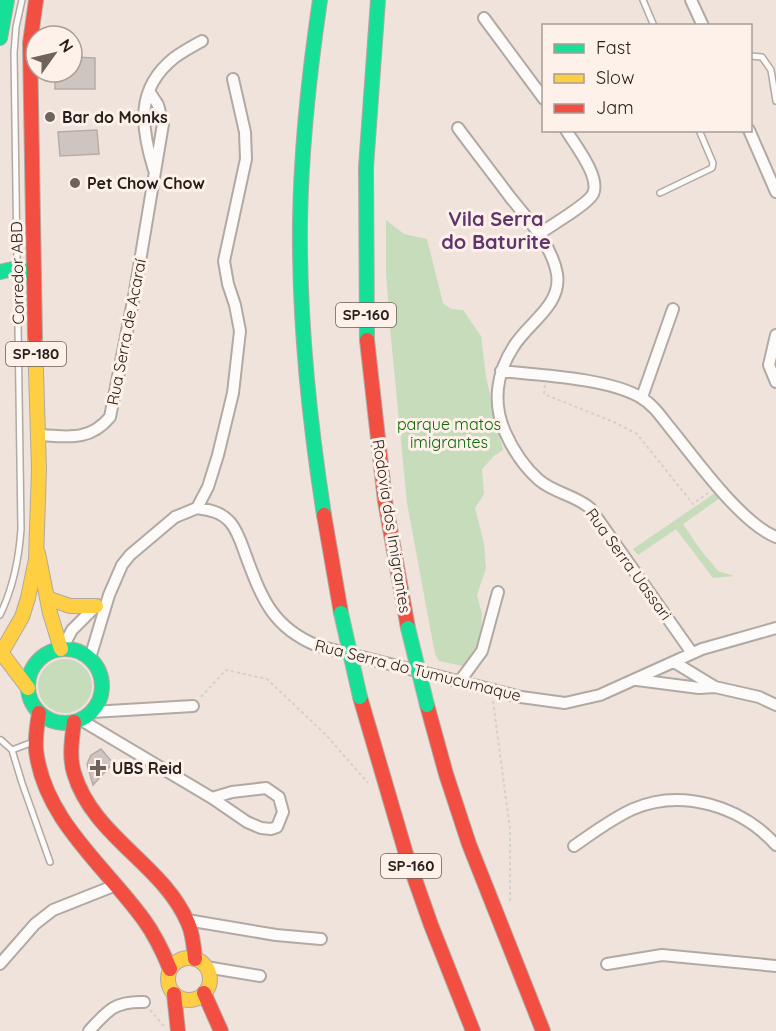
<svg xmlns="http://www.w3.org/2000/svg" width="776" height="1031" viewBox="0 0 776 1031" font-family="Quicksand,sans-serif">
	<rect width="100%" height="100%" fill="#efe3dc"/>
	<path fill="#c6dcba" d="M386,220L404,234L427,239L443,303L451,309L463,310L481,336L486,377L503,450L494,456L482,469L484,494L475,508L484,544L486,568L477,595L482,614L481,631L477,654L463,666L439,661L435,654L407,503L391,338L386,273Z
		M715,493L720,498L683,524L699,548L718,571L734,576L713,578L676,529L638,555L633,549Z
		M38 686a27 27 0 1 1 54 0a27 27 0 1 1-54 0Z"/>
	<path fill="#cfc5c0" stroke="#b6ada8" stroke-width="1.5" d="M72,57L95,58V89H55V72H72Z
		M97,130L99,154L60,156L58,132Z
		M101,749L113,763L93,785L87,764L91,755Z"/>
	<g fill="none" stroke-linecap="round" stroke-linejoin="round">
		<g stroke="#b1a9a3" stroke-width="8">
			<path id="lane" d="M643,0L654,26
				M750,56L762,57L771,70L776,101
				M660,193L712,168L713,163L699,130
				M0,615C13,588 19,559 21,529L14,53L16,27L22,0
				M1,740L12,750L22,783L50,862
				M12,750L33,742"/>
		</g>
		<g stroke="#b1a9a3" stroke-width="14">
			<path id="street" d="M691,0L703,26
				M484,18L544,99
				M458,128C475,151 493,174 510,197C528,219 552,245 557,274C562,305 528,323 514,346C497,372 492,402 505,432C513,450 524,467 539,480C554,493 575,495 590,508L692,653
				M749,130L776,192
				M154,170C141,128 135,89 174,58C182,52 193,46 202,41
				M539,234C550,226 587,205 593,194C601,177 575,145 566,130
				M776,335L769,365L776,382
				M501,371C539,375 607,378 640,397C653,404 662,418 671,429C696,460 741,523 776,537
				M642,397L673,309
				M40,435C69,437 90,441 110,417L135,291L163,124L158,105L149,91
				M197,508C210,510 221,512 230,522C238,531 242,545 246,556C262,599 273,628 318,646L521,697L565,703L600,695L702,649L776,628
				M62,649L72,630L97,605
				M90,658L109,595L122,565L130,555L175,517L197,508L208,487L218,455L233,393L240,331L235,305L228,284L224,261L246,159L245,132L233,79
				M674,662L715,687
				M637,680L699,688L715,687L759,697L776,705
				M460,681L482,651L498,592
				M92,712L193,706
				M81,720L212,798L247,822L261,828L271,829L277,827L283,812L279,797L266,788L232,792L212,798
				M574,846C593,833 611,819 633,809C682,788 741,806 776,845
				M187,920L276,935L321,939
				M0,964L35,924L53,910L116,885
				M607,964L662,955L776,966
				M206,967L260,976
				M89,1031C108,1010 115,1001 144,1002"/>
		</g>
		<g stroke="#b1a9a3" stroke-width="16">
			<path id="fast" d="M320,0C309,74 301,148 300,223C299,321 309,419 324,515
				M0,38L7,0
				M0,272L17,268L34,273
				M367,340L366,167L378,0
				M28 686a37 37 0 1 1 74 0a37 37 0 1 1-74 0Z"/>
		</g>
		<g stroke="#b1a9a3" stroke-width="16">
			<path id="slow" d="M38,553L50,613L61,649
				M47,598L70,606H96
				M0,651L28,688
				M0,655L22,617L28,598L36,559L39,469L35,338
				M168 979a21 21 0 1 1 42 0a21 21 0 1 1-42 0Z"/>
		</g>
		<g stroke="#b1a9a3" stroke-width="16">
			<path id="jam" d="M35,338L30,43L36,0
				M367,340L385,501L408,628
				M324,515L341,613
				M360,697L406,854L431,925L473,1031
				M427,705L446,774L469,844L543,1031
				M39,713C37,725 35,738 36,750C44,820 106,867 144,920C155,935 163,952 170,969
				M74,722C72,738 69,757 74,773C93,837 163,864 188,923C193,934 194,947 195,959
				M204,993L221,1031
				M174,994L178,1031"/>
		</g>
		<path stroke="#d4d0ce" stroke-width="2" stroke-dasharray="3 3" stroke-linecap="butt" d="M545,385L544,394L616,423L637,434L693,504L708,493
			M201,697L226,670L267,679L326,735L368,783
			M493,701L510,829V901
			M150,1010L164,1026"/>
		<use href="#lane" stroke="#fdfbfa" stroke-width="5"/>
		<use href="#street" stroke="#fdfbfa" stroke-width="10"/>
		<use href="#fast" stroke="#16e098" stroke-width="14"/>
		<use href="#slow" stroke="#ffcf43" stroke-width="14"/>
		<use href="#jam" stroke="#f24e42" stroke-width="14"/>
		<g stroke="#b3b5ac" stroke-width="16" stroke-linecap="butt">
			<path id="fast-bridge" d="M341,613L360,697
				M408,628L427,705"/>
		</g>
		<use href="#fast-bridge" stroke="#16e098" stroke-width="14"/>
	</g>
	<g fill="#6e645f" stroke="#fef1e9" stroke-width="2">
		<circle cx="50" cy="117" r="6"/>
		<circle cx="75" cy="183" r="6"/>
		<path d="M95 759h6v6h6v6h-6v6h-6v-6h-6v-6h6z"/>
	</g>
	<g text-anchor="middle" stroke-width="6" stroke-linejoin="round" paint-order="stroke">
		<g fill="#fef1e9" stroke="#685f5a" stroke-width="1.5">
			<rect x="336" y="303" width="60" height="24" rx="4.5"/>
			<rect x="6" y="342" width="60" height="24" rx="4.5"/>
			<rect x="381" y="854" width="60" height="24" rx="4.5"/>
		</g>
		<g font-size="15" font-weight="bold" fill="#28201c">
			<text x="366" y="320">SP-160</text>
			<text x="36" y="359">SP-180</text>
			<text x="411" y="871">SP-160</text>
		</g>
		<g font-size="16" font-weight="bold" fill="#28201c" stroke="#fef1e9" text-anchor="start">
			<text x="62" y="123">Bar do Monks</text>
			<text x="87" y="189">Pet Chow Chow</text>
			<text x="112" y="774">UBS Reid</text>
		</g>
		<g font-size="16" fill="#28201c" stroke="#fef1e9">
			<text transform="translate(17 273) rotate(-91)" y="6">Corredor ABD</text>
			<text transform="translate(126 332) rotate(-79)" y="6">Rua Serra de Acaraí</text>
			<text transform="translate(392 526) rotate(81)" y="6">Rodovia dos Imigrantes</text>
			<text transform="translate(629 564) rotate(54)" y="6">Rua Serra Uassari</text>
			<text transform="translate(418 670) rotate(14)" y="6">Rua Serra do Tumucumaque</text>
		</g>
		<g font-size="16" fill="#096b06" stroke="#fef1e9">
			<text x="449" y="430">parque matos<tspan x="449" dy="18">imigrantes</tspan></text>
		</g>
		<g font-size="20" font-weight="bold" fill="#5f356b" stroke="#fef1e9">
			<text x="496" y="226">Vila Serra<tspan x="496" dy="23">do Baturite</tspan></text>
		</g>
	</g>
	<rect x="542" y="24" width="210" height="108" fill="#fef1e9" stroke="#a89d97" stroke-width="1.5"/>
	<rect x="554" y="44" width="30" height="9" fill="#16e098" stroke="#a89d97" stroke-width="1.5"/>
	<text x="596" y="54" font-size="18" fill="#28201c">Fast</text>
	<rect x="554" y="74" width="30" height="9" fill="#ffcf43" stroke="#a89d97" stroke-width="1.5"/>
	<text x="596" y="84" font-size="18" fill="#28201c">Slow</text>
	<rect x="554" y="104" width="30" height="9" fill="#f24e42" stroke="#a89d97" stroke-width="1.5"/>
	<text x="596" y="114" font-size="18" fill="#28201c">Jam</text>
	<g transform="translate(54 54) rotate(56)"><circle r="28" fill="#fef1e9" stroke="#a89d97" stroke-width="1.5"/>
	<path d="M0-4.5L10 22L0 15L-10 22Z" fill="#6e645f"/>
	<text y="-9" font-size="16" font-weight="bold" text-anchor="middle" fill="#28201c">N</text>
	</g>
</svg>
